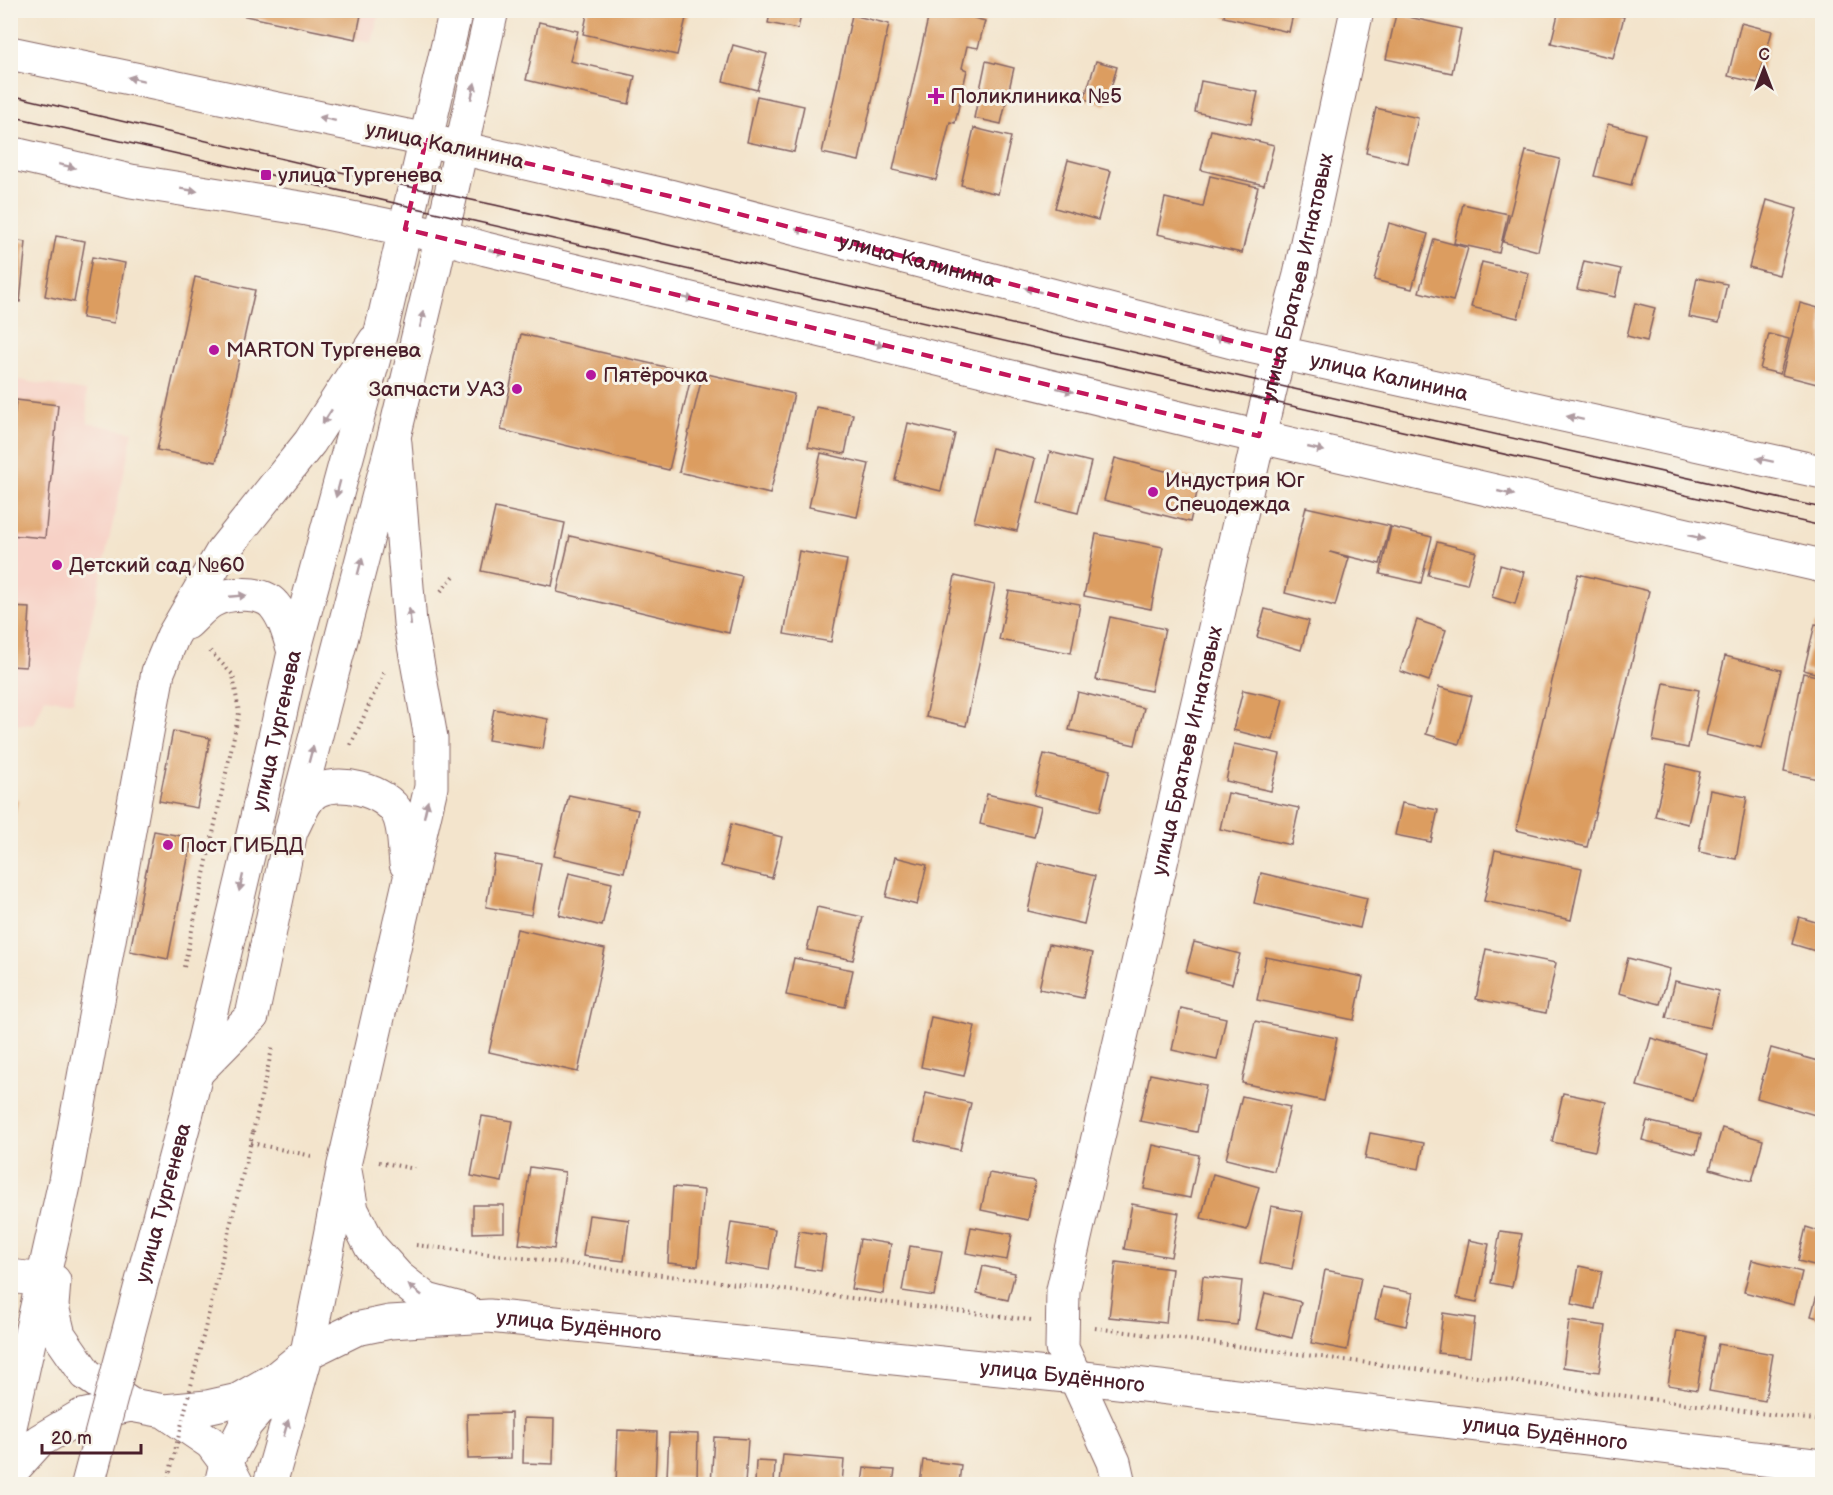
<svg xmlns="http://www.w3.org/2000/svg" width="1833" height="1495" viewBox="0 0 1833 1495" font-family="'Balsamiq Sans',sans-serif">
	<rect width="100%" height="100%" fill="#f7f3e8"/>
	<filter id="ink" filterUnits="userSpaceOnUse"><feTurbulence type="fractalNoise" baseFrequency=".0167" numOctaves="2"/><feDisplacementMap in="SourceGraphic" scale="12" xChannelSelector="R" yChannelSelector="G"/><feConvolveMatrix kernelMatrix="1 2 1 2 8 2 1 2 1" color-interpolation-filters="sRGB"/></filter>
	<filter id="wash" filterUnits="userSpaceOnUse"><feTurbulence type="fractalNoise" baseFrequency=".008" numOctaves="4" result="noise"/><feDisplacementMap in="SourceGraphic" scale="24" xChannelSelector="R" yChannelSelector="G"/><feGaussianBlur stdDeviation="1.35" result="paint"/><feColorMatrix in="noise" values="0 0 0 0 0 0 0 0 0 0 0 0 0 0 0 0 0 1.4 0 .05"/><feComposite in="paint" operator="in"/></filter>
	<g filter="url(#wash)">
		<rect width="100%" height="100%" fill="#f3e4cc"/>
		<path fill="#f7d1c6" d="M221,11H380L372,43Z
			M12,379L86,391L88,423L133,432L73,702L45,698L34,724L11,725Z"/>
		<g id="blocks">
			<path fill="#dc9d61" d="M231,10H362L356,39L231,13Z
				M588,10H688L677,55L583,34Z
				M771,10H802L798,29L768,23Z
				M882,10H902L900,16Z
				M930,10H976L974,18L985,21L978,48L967,46L962,68L967,70L955,123L950,122L936,180L893,170Z
				M1225,10H1294L1289,32L1224,17Z
				M1559,10H1598L1624,17L1613,58L1551,43Z
				M1396,14L1461,29L1452,73L1386,59Z
				M852,15L889,24L859,161L822,153Z
				M539,22L578,31L570,61L635,76L629,104L526,80Z
				M1741,23L1772,31L1758,83L1728,76Z
				M733,45L767,54L757,90L723,81Z
				M986,61L1014,68L1001,124L974,118Z
				M1096,61L1117,67L1106,105L1084,99Z
				M1201,81L1258,92L1251,124L1195,112Z
				M757,96L804,106L794,152L747,142Z
				M1376,108L1418,118L1408,163L1366,153Z
				M1608,124L1645,134L1631,185L1594,176Z
				M974,128L1011,137L998,194L961,185Z
				M1211,130L1274,145L1264,185L1201,170Z
				M1526,151L1560,159L1538,251L1503,242Z
				M1068,160L1111,171L1098,220L1055,208Z
				M1210,176L1258,187L1242,253L1157,234L1165,198L1203,207Z
				M1767,200L1797,209L1779,275L1749,267Z
				M1463,204L1508,214L1499,253L1454,243Z
				M1389,223L1428,234L1412,289L1374,280Z
				M56,236L85,241L74,302L45,296Z
				M1434,239L1468,248L1453,301L1419,292Z
				M10,240L26,242L20,302L10,301Z
				M92,257L125,263L114,323L82,318Z
				M1584,261L1621,269L1615,297L1577,289Z
				M1482,262L1529,273L1518,318L1471,307Z
				M195,277L255,290L216,462L157,450Z
				M1697,278L1727,284L1719,323L1689,317Z
				M1635,303L1655,308L1647,341L1627,336Z
				M1800,303L1822,309V378L1821,385L1782,375Z
				M521,334L692,373L669,470L501,430Z
				M1769,334L1789,339L1780,374L1760,369Z
				M703,373L794,394L770,494L679,472Z
				M16,400L58,405L45,538L10,535V456Z
				M816,407L853,414L845,454L808,447Z
				M908,423L955,434L941,491L895,480Z
				M992,448L1035,459L1017,531L974,521Z
				M1050,452L1091,462L1078,513L1038,503Z
				M821,453L869,464L857,517L809,507Z
				M1115,458L1200,480L1190,522L1104,500Z
				M1306,507L1390,526L1380,564L1330,552L1349,558L1335,606L1285,593Z
				M495,508L565,523L552,586L481,571Z
				M1391,527L1432,537L1421,583L1380,574Z
				M1096,534L1163,547L1151,609L1084,596Z
				M570,536L742,576L729,633L557,592Z
				M1437,542L1476,552L1467,584L1428,575Z
				M799,551L847,560L831,642L784,634Z
				M1500,565L1524,572L1515,604L1492,597Z
				M1578,574L1649,591L1587,847L1516,830Z
				M955,576L995,585L966,726L926,717Z
				M1009,591L1080,604L1071,653L999,640Z
				M10,607L30,608L26,667L10,666Z
				M1265,609L1309,621L1301,650L1257,637Z
				M1110,617L1165,629L1151,691L1096,680Z
				M1417,620L1446,630L1429,681L1400,671Z
				M1815,624L1822,625V675L1804,670Z
				M1725,656L1781,670L1762,749L1706,735Z
				M1803,673L1822,677V763L1819,779L1784,772Z
				M1664,683L1699,690L1688,748L1653,741Z
				M1439,687L1472,696L1459,744L1426,734Z
				M1243,690L1283,699L1273,740L1233,730Z
				M1078,692L1144,708L1135,745L1069,730Z
				M494,709L548,719L543,749L488,740Z
				M173,731L210,738L197,808L159,801Z
				M1234,744L1280,754L1271,791L1226,781Z
				M1044,754L1110,770L1100,811L1034,795Z
				M1667,764L1700,772L1688,824L1655,816Z
				M1710,790L1747,797L1736,859L1699,852Z
				M1228,793L1299,808L1291,845L1220,829Z
				M987,794L1041,807L1034,837L980,824Z
				M569,795L638,810L624,872L554,856Z
				M10,799L18,800L11,830H10Z
				M1402,803L1438,810L1431,842L1395,835Z
				M731,824L782,837L772,878L721,866Z
				M154,831L192,838L168,959L130,951Z
				M1495,850L1582,868L1571,920L1484,901Z
				M495,855L541,863L531,915L486,907Z
				M895,857L927,865L917,905L886,897Z
				M1039,862L1095,876L1084,924L1028,911Z
				M569,873L612,883L602,926L559,915Z
				M1261,873L1367,898L1360,928L1254,903Z
				M817,907L863,917L853,960L807,950Z
				M1799,917L1822,924V953L1792,944Z
				M517,929L605,949L578,1072L489,1052Z
				M1194,942L1240,954L1232,984L1186,972Z
				M1049,944L1093,953L1083,998L1039,989Z
				M1486,949L1556,963L1546,1013L1476,999Z
				M1266,957L1363,977L1354,1020L1257,1000Z
				M794,958L853,970L845,1007L786,995Z
				M1628,958L1670,969L1660,1004L1619,993Z
				M1675,981L1719,991L1710,1028L1666,1018Z
				M1181,1008L1226,1018L1217,1060L1172,1050Z
				M931,1017L975,1026L964,1076L921,1067Z
				M1255,1021L1337,1038L1324,1101L1242,1083Z
				M1651,1038L1707,1054L1693,1101L1637,1086Z
				M1771,1048L1822,1062V1117L1757,1098Z
				M1150,1074L1206,1085L1197,1132L1140,1121Z
				M926,1093L971,1103L960,1150L915,1140Z
				M1563,1093L1606,1102L1595,1151L1552,1142Z
				M1242,1096L1290,1107L1274,1171L1226,1159Z
				M482,1116L513,1121L502,1182L471,1176Z
				M1647,1121L1701,1134L1696,1154L1642,1140Z
				M1722,1128L1763,1140L1752,1181L1710,1169Z
				M1370,1133L1424,1143L1419,1169L1365,1159Z
				M1153,1145L1199,1155L1190,1198L1144,1189Z
				M530,1167L565,1172L554,1249L519,1244Z
				M989,1173L1035,1181L1028,1220L981,1210Z
				M1213,1174L1259,1187L1247,1230L1201,1218Z
				M673,1187L704,1190L698,1266L668,1263Z
				M1132,1204L1179,1213L1171,1257L1124,1249Z
				M473,1205H504V1232L473,1233Z
				M1271,1206L1303,1212L1292,1269L1260,1263Z
				M589,1215L629,1220L624,1261L583,1256Z
				M731,1222L775,1229L769,1270L725,1263Z
				M971,1227L1012,1234L1007,1260L966,1253Z
				M1806,1227L1822,1232V1267L1798,1261Z
				M799,1231L826,1235L821,1271L794,1267Z
				M1500,1231L1522,1234L1512,1287L1491,1283Z
				M860,1239L891,1244L883,1294L851,1289Z
				M1469,1240L1489,1244L1477,1302L1457,1298Z
				M910,1246L942,1251L934,1296L902,1291Z
				M1752,1260L1802,1272L1794,1305L1744,1292Z
				M1116,1262L1172,1269L1166,1323L1109,1317Z
				M983,1266L1015,1273L1008,1300L977,1293Z
				M1579,1266L1602,1271L1595,1309L1572,1304Z
				M1325,1270L1361,1277L1347,1350L1311,1343Z
				M1203,1276L1242,1281L1237,1325L1198,1321Z
				M1382,1287L1413,1293L1406,1326L1375,1319Z
				M1818,1291L1822,1292V1319L1811,1316Z
				M1265,1293L1301,1302L1292,1338L1256,1329Z
				M1443,1313L1475,1318L1470,1357L1438,1353Z
				M1569,1321L1606,1326L1599,1372L1563,1367Z
				M1677,1331L1706,1336L1697,1390L1668,1385Z
				M1718,1344L1773,1354L1765,1401L1709,1391Z
				M511,1413V1458L468,1459L467,1414Z
				M524,1418L554,1419L553,1464L523,1463Z
				M618,1430L657,1432L655,1484H616Z
				M669,1433L698,1434L697,1478L667,1477Z
				M714,1437L748,1439L745,1484H711Z
				M783,1455L844,1460L842,1484H780Z
				M923,1460L961,1465L959,1484H920Z
				M756,1461L775,1462L774,1484H755Z
				M864,1468L895,1470L893,1484H862Z
				M990,1480H1049V1484H990Z"/>
		</g>
	</g>
	<g filter="url(#ink)">
		<use href="#blocks" fill-opacity="0" stroke="#856463" stroke-width="1.5"/>
		<g fill="none" stroke-linecap="round" stroke-linejoin="round">
			<g stroke="#856463" stroke-width="35">
				<g id="minor">
					<path id="s1" d="M426,140L669,196L1240,344L1822,472"/>
					<path d="M405,229L440,236L486,249L1221,428L1822,566"/>
					<path d="M344,1165L352,1210L371,1247L398,1277L427,1300L464,1310"/>
					<path d="M10,1276L43,1280"/>
					<path id="s2" d="M221,1484L226,1463L246,1424L307,1353L356,1329L390,1322L489,1316L1076,1377L1822,1466"/>
					<path id="s3" d="M1119,1484L1114,1462L1062,1348L1063,1290L1259,436L1279,353L1300,275L1357,10"/>
				</g>
			</g>
			<g stroke="#856463" stroke-width="35">
				<path id="major" d="M10,53L426,140
					M10,153L131,181L307,209L405,229
					M187,623C195,616 203,606 212,601C227,593 262,590 274,605C285,618 289,635 294,652
					M293,827C299,816 304,800 315,792C337,778 386,790 398,814C405,828 404,848 406,864
					M54,1281L52,1306L59,1335L86,1374L131,1405L164,1411L207,1407L238,1400L275,1379L307,1353
					M164,1411L211,1443L226,1463L237,1484
					M10,1427L65,1181L158,672L173,636L222,552L310,442L375,341
					M10,1473L39,1441L81,1416L131,1405
					M270,1484L307,1353L344,1165L431,787V738L410,623L395,443"/>
			</g>
			<g stroke="#856463" stroke-width="35">
				<g id="highway">
					<path d="M252,1016L291,831L394,437L434,270L492,10"/>
					<path d="M196,1073L252,1016"/>
					<path id="s4" d="M186,1116L255,826L294,652L381,332L456,10"/>
				</g>
			</g>
			<path stroke="#856463" stroke-width="4" stroke-dasharray="1.5 4.5" stroke-linecap="butt" d="M441,591L455,575
				M351,745L384,672
				M184,967L239,713L233,675L208,649
				M253,1132L273,1045
				M251,1143L312,1156
				M379,1162L415,1169
				M416,1245L1031,1320
				M1095,1328L1822,1421"/>
			<use href="#minor" stroke="#fff" stroke-width="33"/>
			<use href="#major" stroke="#fff" stroke-width="33"/>
			<use href="#highway" stroke="#fff" stroke-width="33"/>
			<path stroke="#4a1f2b" stroke-width="1.5" d="M10,95L317,167L495,205L1272,384L1822,508
				M10,116L1822,526"/>
			<g stroke="#856463" stroke-width="35" stroke-linecap="butt">
				<g id="highway-bridge">
					<path id="s5" d="M88,1484L186,1116"/>
				</g>
			</g>
			<path stroke="#856463" stroke-width="4" stroke-dasharray="1.5 4.5" stroke-linecap="butt" d="M167,1484L253,1132"/>
			<use href="#highway-bridge" stroke="#fff" stroke-width="33"/>
		</g>
		<defs><path id="oneway-solid" d="M-6-.8H1V-3.2L6.5 0L1 3.2V.8H-6Z" transform="scale(1.5)"/></defs>
		<g fill="#ae9aa0">
			<use href="#oneway-solid" transform="translate(136 79) rotate(-168)"/>
			<use href="#oneway-solid" transform="translate(473 91) rotate(-77)"/>
			<use href="#oneway-solid" transform="translate(327 119) rotate(-168)"/>
			<use href="#oneway-solid" transform="translate(67 166) rotate(13)"/>
			<use href="#oneway-solid" transform="translate(612 183) rotate(-167)"/>
			<use href="#oneway-solid" transform="translate(189 190) rotate(9)"/>
			<use href="#oneway-solid" transform="translate(804 231) rotate(-165)"/>
			<use href="#oneway-solid" transform="translate(497 252) rotate(14)"/>
			<use href="#oneway-solid" transform="translate(1033 290) rotate(-165)"/>
			<use href="#oneway-solid" transform="translate(686 298) rotate(14)"/>
			<use href="#oneway-solid" transform="translate(422 319) rotate(-77)"/>
			<use href="#oneway-solid" transform="translate(1222 339) rotate(-165)"/>
			<use href="#oneway-solid" transform="translate(876 344) rotate(14)"/>
			<use href="#oneway-solid" transform="translate(1065 390) rotate(14)"/>
			<use href="#oneway-solid" transform="translate(327 417) rotate(123)"/>
			<use href="#oneway-solid" transform="translate(1575 418) rotate(-168)"/>
			<use href="#oneway-solid" transform="translate(1316 449) rotate(13)"/>
			<use href="#oneway-solid" transform="translate(1765 460) rotate(-168)"/>
			<use href="#oneway-solid" transform="translate(338 489) rotate(105)"/>
			<use href="#oneway-solid" transform="translate(1506 493) rotate(13)"/>
			<use href="#oneway-solid" transform="translate(1696 537) rotate(13)"/>
			<use href="#oneway-solid" transform="translate(360 566) rotate(-75)"/>
			<use href="#oneway-solid" transform="translate(238 596) rotate(-5)"/>
			<use href="#oneway-solid" transform="translate(410 617) rotate(-96)"/>
			<use href="#oneway-solid" transform="translate(311 754) rotate(-75)"/>
			<use href="#oneway-solid" transform="translate(426 809) rotate(-77)"/>
			<use href="#oneway-solid" transform="translate(241 883) rotate(103)"/>
			<use href="#oneway-solid" transform="translate(415 1290) rotate(-142)"/>
			<use href="#oneway-solid" transform="translate(286 1428) rotate(-74)"/>
		</g>
	</g>
	<path fill="none" stroke="#c2185b" stroke-width="4.5" stroke-dasharray="12 8" stroke-linejoin="round" d="M426,140L669,196L1279,353L1259,436L405,229Z"/>
	<g fill="#b5179e" stroke="#f7f3e8" stroke-width="2">
		<path d="M933 87h6v6h6v6h-6v6h-6v-6h-6v-6h6z"/>
		<rect x="260" y="169" width="12" height="12" rx="3"/>
		<circle cx="214" cy="350" r="6"/>
		<circle cx="591" cy="375" r="6"/>
		<circle cx="517" cy="389" r="6"/>
		<circle cx="1153" cy="492" r="6"/>
		<circle cx="57" cy="565" r="6"/>
		<circle cx="168" cy="845" r="6"/>
	</g>
	<g text-anchor="middle" stroke-width="6" stroke-linejoin="round" paint-order="stroke">
		<g font-size="21" fill="#4a1f2b" stroke="#f7f3e8" text-anchor="start">
			<text x="950" y="103">Поликлиника №5</text>
			<text x="278" y="182">улица Тургенева</text>
			<text x="226" y="357">MARTON Тургенева</text>
			<text x="603" y="382">Пятёрочка</text>
			<text x="505" y="396" text-anchor="end">Запчасти УАЗ</text>
			<text x="1165" y="487">Индустрия Юг<tspan x="1165" dy="24">Спецодежда</tspan></text>
			<text x="69" y="572">Детский сад №60</text>
			<text x="180" y="852">Пост ГИБДД</text>
		</g>
		<g font-size="21" fill="#4a1f2b" stroke="#f7f3e8">
			<text transform="translate(445 145) rotate(12)" y="7">улица Калинина</text>
			<text dy="7" stroke="none"><textPath href="#s1" startOffset="506">улица Калинина</textPath></text>
			<text dy="7" stroke="none"><textPath href="#s3" startOffset="1245">улица Братьев Игнатовых</textPath></text>
			<text dy="7" stroke="none"><textPath href="#s1" startOffset="992">улица Калинина</textPath></text>
			<text dy="7" stroke="none"><textPath href="#s4" startOffset="396">улица Тургенева</textPath></text>
			<text dy="7" stroke="none"><textPath href="#s3" startOffset="759">улица Братьев Игнатовых</textPath></text>
			<text dy="7" stroke="none"><textPath href="#s5" startOffset="291">улица Тургенева</textPath></text>
			<text dy="7" stroke="none"><textPath href="#s2" startOffset="438">улица Будённого</textPath></text>
			<text dy="7" stroke="none"><textPath href="#s2" startOffset="924">улица Будённого</textPath></text>
			<text dy="7" stroke="none"><textPath href="#s2" startOffset="1410">улица Будённого</textPath></text>
		</g>
	</g>
	<rect width="1833" height="1495" fill="none" stroke="#f7f3e8" stroke-width="36"/>
	<g transform="translate(1764 69)" stroke="#f7f3e8" stroke-width="4.5" paint-order="stroke">
	<path d="M0-4.5L10 22L0 15L-10 22Z" fill="#4a1f2b"/>
	<text y="-9" font-size="16" font-weight="bold" text-anchor="middle" fill="#4a1f2b">С</text>
	</g>
	<path d="M42 1444v9h99v-9" fill="none" stroke="#4a1f2b" stroke-width="3"/>
	<text x="51" y="1444" font-size="18" fill="#4a1f2b" stroke="#f7f3e8" stroke-width="4.5" paint-order="stroke">20 m</text>
</svg>
